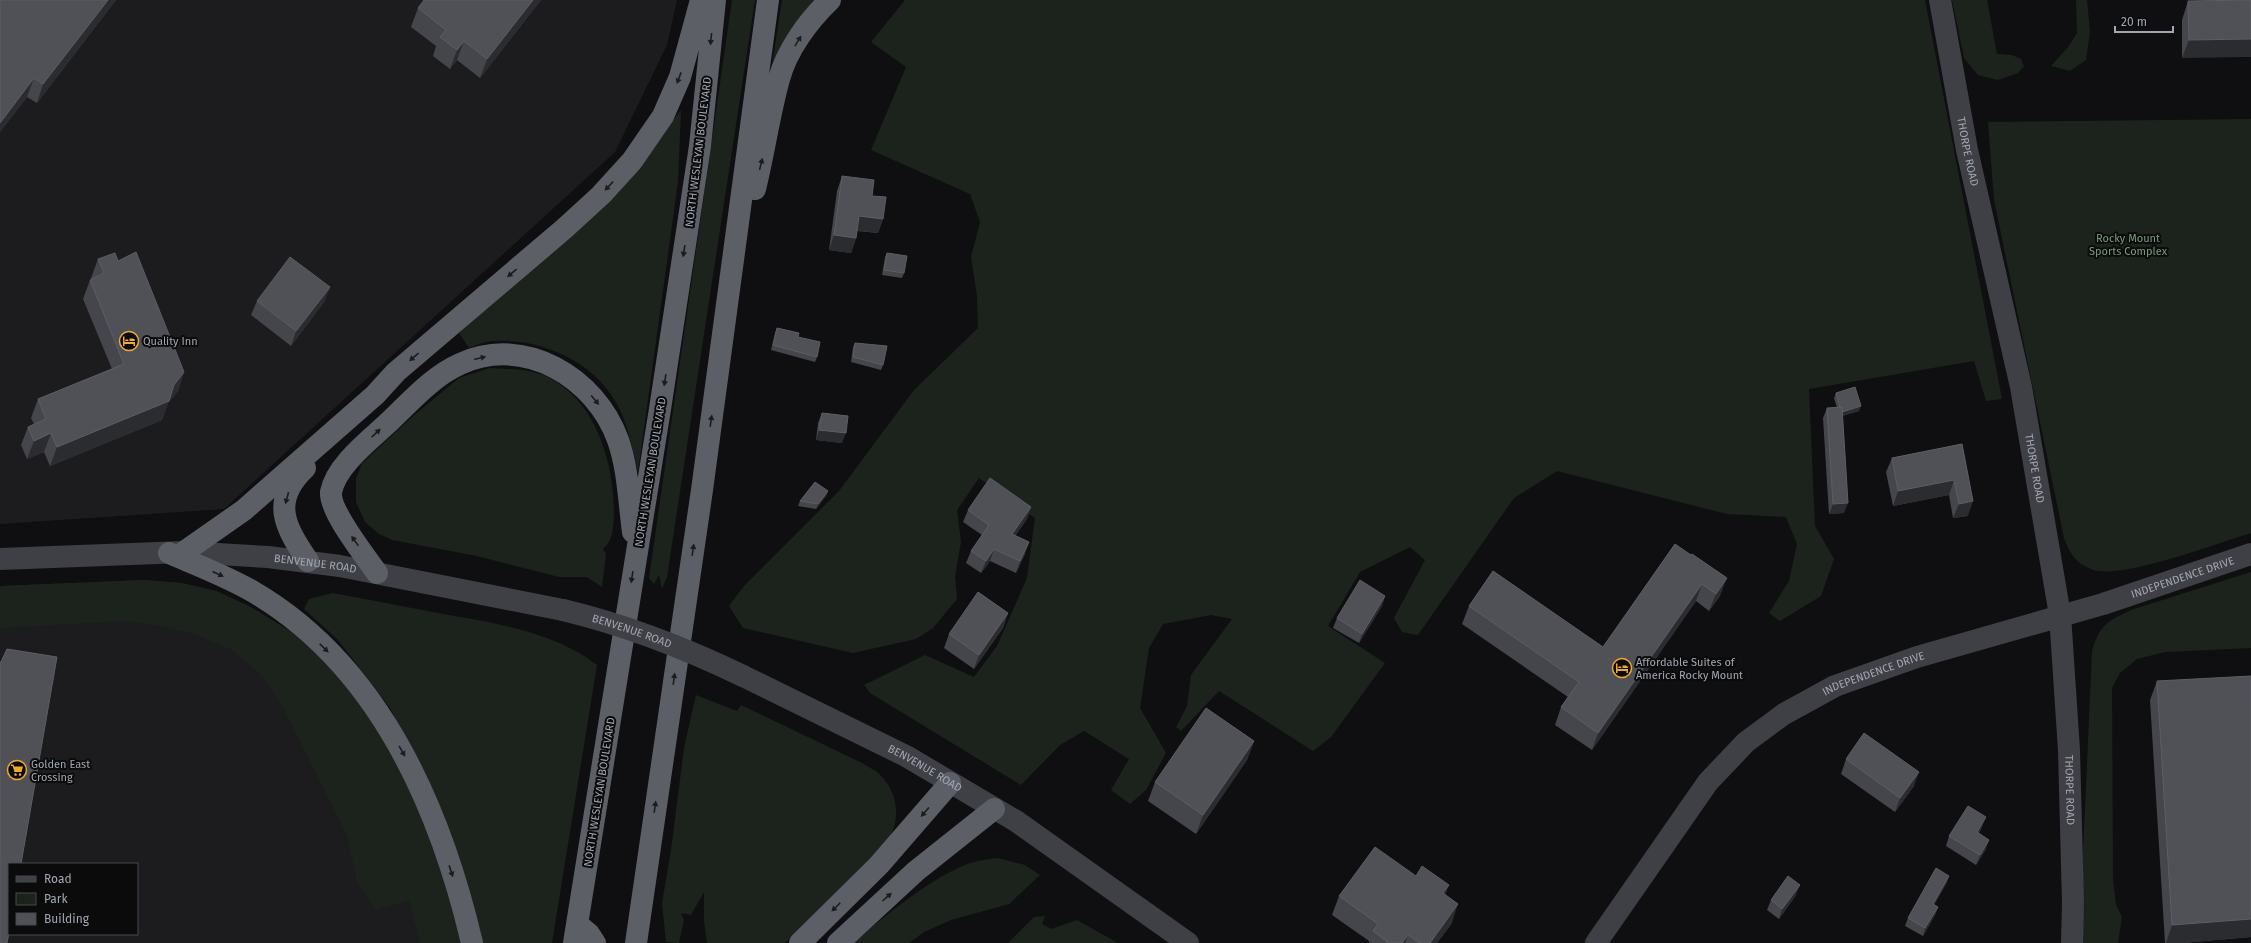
<svg xmlns="http://www.w3.org/2000/svg" width="2251" height="943" viewBox="0 0 2251 943" font-family="'Fira Sans',sans-serif">
	<rect width="100%" height="100%" fill="#0f0f11"/>
	<path fill="#1c1c1e" fill-rule="evenodd" d="M0,0H677L667,45L615,152L224,509L0,524Z
		M144,580L182,583L216,591L249,606L462,943H0V586ZM9,864H137V934H9Z"/>
	<path fill="#1c231d" d="M732,0H755L667,577L662,589L659,575L654,584L649,578Z
		M782,0H817L771,72Z
		M905,0H1925L2002,399L1986,401L1974,361L1809,389L1815,526L1834,559L1821,596L1780,621L1769,613L1789,581L1797,544L1786,517L1727,514L1557,471L1514,498L1418,635L1402,632L1394,618L1425,560L1410,547L1360,572L1328,626L1385,663L1331,737L1313,751L1219,691L1181,731L1176,727L1187,706L1191,675L1232,619L1211,615L1163,624L1149,648L1140,708L1166,753L1146,790L1130,804L1111,790L1129,759L1084,731L1060,745L1021,785L870,693L864,685L925,655L974,677L997,646L1027,578L1035,518L979,478L957,510L961,542L955,576L957,599L933,628L916,639L853,653L743,628L729,606L744,586L839,491L914,390L978,328L977,296L971,257L980,222L970,194L871,150L906,67L871,42Z
		M1952,0H1987L1997,54L2012,55L2021,59L2024,66L2018,73L1998,80L1978,75L1964,58Z
		M2076,0H2087L2090,32L2086,60L2070,71L2051,66L2069,46L2077,33Z
		M681,110L678,182L638,472C633,452 629,429 620,410C598,363 544,338 493,341C485,341 477,345 469,348L459,333L633,173Z
		M2251,119V533C2218,543 2123,579 2094,570C2077,565 2070,554 2064,538L1994,200L1988,122Z
		M490,368C511,369 537,369 555,381C598,407 614,466 614,513C613,527 614,539 603,549L606,554L602,587L587,577H559L477,556L392,540L379,534L365,522L356,502V479L362,463L412,417L459,378Z
		M2251,572V648L2165,652L2137,659L2120,673L2112,688L2113,879L2116,905L2122,917L2118,943H2079L2092,651C2100,625 2106,622 2131,610Z
		M144,580L182,583L216,591L249,606L310,643L375,722L407,783L434,846L462,943H420L409,900L376,910L357,882L347,835L283,707L262,676L232,650L198,635L156,625L123,621L0,628V586Z
		M333,593C370,600 407,607 443,614C495,623 555,632 597,665L552,943H478L443,819L390,708L338,640L304,609L309,599Z
		M696,695L737,711L741,705L862,763C868,767 876,770 880,775C900,794 901,824 885,845L785,943H707L704,921V892L691,915L681,913L684,920L679,943L666,942L662,903L671,850L684,748Z
		M998,858L1025,865L1040,875L1009,904L951,920L924,932L909,943H854C881,918 938,872 974,862C981,860 990,859 998,858Z
		M1045,916L1042,924L1051,929L1077,920L1118,943H1008L1034,917Z"/>
	<g fill="none" stroke-linecap="round" stroke-linejoin="round">
		<g stroke="#3f4046" stroke-width="22">
			<path id="s1" d="M1940,0L1967,150L2021,387L2060,615L2069,750L2073,903L2072,943"/>
			<path id="s2" d="M0,559L184,552L268,557L340,566L563,610"/>
			<path id="s3" d="M743,676L906,756L1016,821L1188,943"/>
			<path id="s4" d="M1596,943L1708,782L1746,742L1784,714L1835,686L1917,657L2103,604L2251,554"/>
		</g>
		<path stroke="#5d5f67" stroke-width="22" d="M755,189C764,153 769,115 779,79C787,50 808,21 830,0
			M305,468C270,501 285,527 308,561
			M184,552L244,510L375,395L396,372L565,228L601,195L632,161L663,116L680,77L701,0
			M169,553C197,565 226,576 252,591C378,664 440,807 472,943
			M377,573C366,557 329,511 331,492C336,465 371,439 390,421C411,401 433,376 460,364C524,334 596,378 618,440C628,468 629,502 633,532
			M577,924L589,934L595,943
			M574,943L660,409L700,146L715,0
			M636,943L702,490L768,0
			M800,943L879,865L950,783
			M838,943L916,871L994,809"/>
		<path stroke="#3f4046" stroke-width="22" id="s5" d="M563,610C626,625 685,648 743,676"/>
	</g>
	<path fill="#45464c" d="M0,0H116L37,103L27,97L0,132Z
		M541,0L480,78L457,60L450,69L433,56L436,46L411,27L418,8Z
		M2251,0L2182,58V20L2188,1Z
		M842,176L883,219L878,233L857,231L856,238L851,253L829,250L837,191Z
		M887,253L904,273L902,278L882,275L885,257Z
		M98,259L118,261L184,372L178,391L168,403L162,420L50,466L44,452L27,459L21,445L28,427L34,424L31,418L38,399L112,369L83,299L90,280H92L91,278Z
		M330,287L324,302L291,346L251,315L257,301Z
		M777,328L817,357L815,362L771,350L775,333Z
		M855,343L883,365L881,370L851,362L853,347Z
		M1836,393L1859,411L1842,416L1844,513L1829,514L1823,418L1827,408H1837L1834,398Z
		M822,413L842,443L816,440L818,423Z
		M1962,444L1968,516L1953,518L1949,495L1893,506L1886,472L1892,458Z
		M828,491L826,496L816,509L798,506L800,501Z
		M1031,507L1027,519L1015,536L1025,554L1016,573L990,561L981,573L966,563L971,551L982,535L963,522L968,510Z
		M1675,544L1720,596L1709,611L1696,601L1592,750L1555,725L1561,707L1568,697L1462,624L1469,606L1603,647Z
		M1385,596L1382,606L1359,643L1333,628L1337,618Z
		M1008,613L1003,628L974,669L944,648L949,634Z
		M2251,676V937L2182,943H2165L2150,700L2157,681Z
		M1254,741L1247,760L1196,834L1148,801L1155,782Z
		M1846,759L1914,786L1895,812L1841,774Z
		M1982,827L1979,833L1986,849L1976,865L1946,846L1949,836Z
		M1416,876L1445,894L1452,923L1437,943H1369V941L1332,915L1339,896Z
		M1949,876L1946,884L1934,905L1938,907L1935,915L1923,936L1905,926L1908,918Z
		M1796,895L1779,919L1767,910L1771,900Z"/>
	<path fill="#2b2c30" d="M108,0H116L37,103L43,84Z
		M533,0H541L480,78L487,59Z
		M2251,39V57L2182,58L2189,40Z
		M464,41L457,60L450,69L457,50Z
		M34,78L27,97L0,132V123Z
		M859,216L883,219L878,233L854,230Z
		M834,235L856,238L851,253L829,250Z
		M330,287L324,302L291,346L296,331Z
		M184,372L178,391L168,403L162,420L50,466L57,447L174,385Z
		M1861,406L1859,411L1839,417L1841,412Z
		M819,430L846,433L842,443L816,440Z
		M51,433L44,452L27,459L34,441Z
		M1954,480L1949,495L1893,506L1898,491Z
		M828,491L826,496L816,509L818,504Z
		M1973,501L1968,516L1953,518L1959,504Z
		M1848,503L1844,513L1829,514L1833,504Z
		M1031,507L1027,519L1008,546L1012,534Z
		M1029,542L1025,554L1016,573L1020,561Z
		M994,549L990,561L981,573L986,561Z
		M1727,578L1720,596L1709,611L1716,594Z
		M1702,584L1696,601L1592,750L1598,733Z
		M1385,596L1382,606L1359,643L1362,634Z
		M1008,613L1003,628L974,669L979,655Z
		M1254,741L1247,760L1196,834L1203,815Z
		M1919,772L1914,786L1895,812L1900,798Z
		M1986,817L1982,827L1973,842L1977,832Z
		M1989,840L1986,849L1976,865L1980,855Z
		M1949,876L1946,884L1930,912L1933,904Z
		M1449,885L1442,904L1443,893Z
		M1800,885L1796,895L1779,919L1782,909Z
		M1458,904L1452,923L1437,943H1430Z
		M1938,907L1935,915L1923,936L1925,928Z
		M2251,919V937L2182,943H2166L2172,925Z
		M1408,935L1405,943H1402Z"/>
	<path fill="#4f5157" stroke="#5c5e65" d="M0,0H108L43,84L34,78L0,123Z
		M424,0H533L487,59L464,41L457,50L440,37L446,30L418,8Z
		M2251,0V39L2189,40L2188,1Z
		M842,176L874,180L872,196L886,197L883,219L859,216L856,238L834,235Z
		M136,252L184,372L174,385L169,401L57,447L51,433L34,441L28,427L46,419L38,399L124,364L90,280L104,273L98,259L115,253L118,261Z
		M887,253L907,256L904,273L884,270Z
		M290,257L330,287L296,331L257,301Z
		M777,328L799,333L798,337L820,342L817,357L773,345Z
		M855,343L887,346L883,365L853,357Z
		M1855,387L1861,406L1842,412V407L1840,408L1836,393Z
		M1842,407L1848,503L1833,504L1827,408Z
		M822,413L848,416L846,433L819,430Z
		M1962,444L1973,501L1959,504L1954,480L1898,491L1892,458Z
		M990,478L1031,507L1012,534L1029,542L1020,561L994,549L986,561L971,551L989,525L968,510Z
		M815,482L828,491L818,504L800,501Z
		M1675,544L1691,555L1692,554L1727,578L1716,594L1702,584L1598,733L1561,707L1579,682L1469,606L1493,571L1603,647Z
		M1360,580L1385,596L1362,634L1337,618Z
		M978,592L1008,613L979,655L949,634Z
		M7,649L57,657L21,864H9V933L7,943H0V662H1Z
		M2251,676V919L2172,925L2157,681Z
		M1206,708L1254,741L1203,815L1155,782Z
		M1864,733L1919,772L1900,798L1846,759Z
		M1968,806L1986,817L1977,832L1989,840L1980,855L1949,836Z
		M1375,847L1416,876L1422,866L1449,885L1443,893L1458,904L1430,943H1420L1408,935L1402,943H1389L1373,931L1378,924L1339,896Z
		M1936,868L1949,876L1933,904L1938,907L1925,928L1908,918Z
		M1788,876L1800,885L1782,909L1771,900Z"/>
	<defs><path id="oneway-solid" d="M-6-.8H1V-3.2L6.5 0L1 3.2V.8H-6Z"/></defs>
	<g fill="#1b1c1e">
		<use href="#oneway-solid" transform="translate(711 39) rotate(96)"/>
		<use href="#oneway-solid" transform="translate(798 41) rotate(-59)"/>
		<use href="#oneway-solid" transform="translate(679 78) rotate(110)"/>
		<use href="#oneway-solid" transform="translate(761 164) rotate(-76)"/>
		<use href="#oneway-solid" transform="translate(609 186) rotate(133)"/>
		<use href="#oneway-solid" transform="translate(684 251) rotate(99)"/>
		<use href="#oneway-solid" transform="translate(512 273) rotate(140)"/>
		<use href="#oneway-solid" transform="translate(414 357) rotate(139)"/>
		<use href="#oneway-solid" transform="translate(480 358) rotate(-14)"/>
		<use href="#oneway-solid" transform="translate(665 380) rotate(99)"/>
		<use href="#oneway-solid" transform="translate(595 400) rotate(50)"/>
		<use href="#oneway-solid" transform="translate(711 421) rotate(-82)"/>
		<use href="#oneway-solid" transform="translate(376 433) rotate(-43)"/>
		<use href="#oneway-solid" transform="translate(287 498) rotate(105)"/>
		<use href="#oneway-solid" transform="translate(355 541) rotate(-125)"/>
		<use href="#oneway-solid" transform="translate(693 550) rotate(-82)"/>
		<use href="#oneway-solid" transform="translate(218 574) rotate(25)"/>
		<use href="#oneway-solid" transform="translate(632 577) rotate(99)"/>
		<use href="#oneway-solid" transform="translate(324 648) rotate(44)"/>
		<use href="#oneway-solid" transform="translate(674 679) rotate(-82)"/>
		<use href="#oneway-solid" transform="translate(402 751) rotate(60)"/>
		<use href="#oneway-solid" transform="translate(655 807) rotate(-82)"/>
		<use href="#oneway-solid" transform="translate(925 812) rotate(131)"/>
		<use href="#oneway-solid" transform="translate(451 871) rotate(72)"/>
		<use href="#oneway-solid" transform="translate(887 897) rotate(-42)"/>
		<use href="#oneway-solid" transform="translate(836 907) rotate(135)"/>
	</g>
	<defs>
		<g id="hotel-ring" transform="scale(1)"><circle r="9.5" fill="#0b0b0c" stroke="#f0ac29" stroke-width="1.5"/><path d="M-6-4.5h1.5V1H6V5H4.5V3h-9V5H-6ZM-4 0a1.8 1.8 0 1 1 3.6 0ZM.5 0V-2.5h3Q6-2.5 6 0Z" fill="#f0ac29"/></g>
		<g id="supermarket-ring" transform="scale(1)"><circle r="9.5" fill="#0b0b0c" stroke="#f0ac29" stroke-width="1.5"/><path d="M-6-5.5h2.5l.6 2H6L4.5 2H-2.5L-4.4-4H-6ZM-1.5 3.2a1.3 1.3 0 1 0 .1 0ZM3 3.2a1.3 1.3 0 1 0 .1 0Z" fill="#f0ac29"/></g>
	</defs>
	<g fill-rule="evenodd">
		<use href="#hotel-ring" x="129" y="341"/>
		<use href="#hotel-ring" x="1622" y="668"/>
		<use href="#supermarket-ring" x="17" y="770"/>
	</g>
	<g text-anchor="middle" stroke-width="4" stroke-linejoin="round" paint-order="stroke">
		<g font-size="11" fill="#a1a6b2" stroke="#0b0b0c">
			<text dy="4" stroke="none"><textPath href="#s1" startOffset="154">THORPE ROAD</textPath></text>
			<text transform="translate(698 152) rotate(-83)" y="4">NORTH WESLEYAN BOULEVARD</text>
			<text dy="4" stroke="none"><textPath href="#s1" startOffset="478">THORPE ROAD</textPath></text>
			<text transform="translate(650 472) rotate(-81)" y="4">NORTH WESLEYAN BOULEVARD</text>
			<text dy="4" stroke="none"><textPath href="#s2" startOffset="316">BENVENUE ROAD</textPath></text>
			<text dy="4" stroke="none"><textPath href="#s4" startOffset="721">INDEPENDENCE DRIVE</textPath></text>
			<text dy="4" stroke="none"><textPath href="#s5" startOffset="72">BENVENUE ROAD</textPath></text>
			<text dy="4" stroke="none"><textPath href="#s4" startOffset="397">INDEPENDENCE DRIVE</textPath></text>
			<text dy="4" stroke="none"><textPath href="#s3" startOffset="204">BENVENUE ROAD</textPath></text>
			<text dy="4" stroke="none"><textPath href="#s1" startOffset="802">THORPE ROAD</textPath></text>
			<text transform="translate(599 792) rotate(-81)" y="4">NORTH WESLEYAN BOULEVARD</text>
		</g>
		<g font-size="11" fill="#779d79" stroke="#0b0b0c">
			<text x="2128" y="242">Rocky Mount<tspan x="2128" dy="13">Sports Complex</tspan></text>
		</g>
		<g font-size="11" fill="#a1a6b2" stroke="#0b0b0c" text-anchor="start">
			<text x="143" y="345">Quality Inn</text>
			<text x="1636" y="666">Affordable Suites of<tspan x="1636" dy="13">America Rocky Mount</tspan></text>
			<text x="31" y="768">Golden East<tspan x="31" dy="13">Crossing</tspan></text>
		</g>
	</g>
	<rect x="8" y="863" width="130" height="72" fill="#0b0b0c" stroke="#47494e"/>
	<rect x="16" y="876" width="20" height="6" fill="#3f4046" stroke="#47494e"/>
	<text x="44" y="883" font-size="12" fill="#a1a6b2">Road</text>
	<rect x="16" y="893" width="20" height="12" fill="#1c231d" stroke="#47494e"/>
	<text x="44" y="903" font-size="12" fill="#a1a6b2">Park</text>
	<rect x="16" y="913" width="20" height="12" fill="#4f5157" stroke="#47494e"/>
	<text x="44" y="923" font-size="12" fill="#a1a6b2">Building</text>
	<path d="M2115 26v6h58v-6" fill="none" stroke="#a1a6b2" stroke-width="2"/>
	<text x="2121" y="26" font-size="12" fill="#a1a6b2" stroke="#0b0b0c" stroke-width="3" paint-order="stroke">20 m</text>
</svg>
